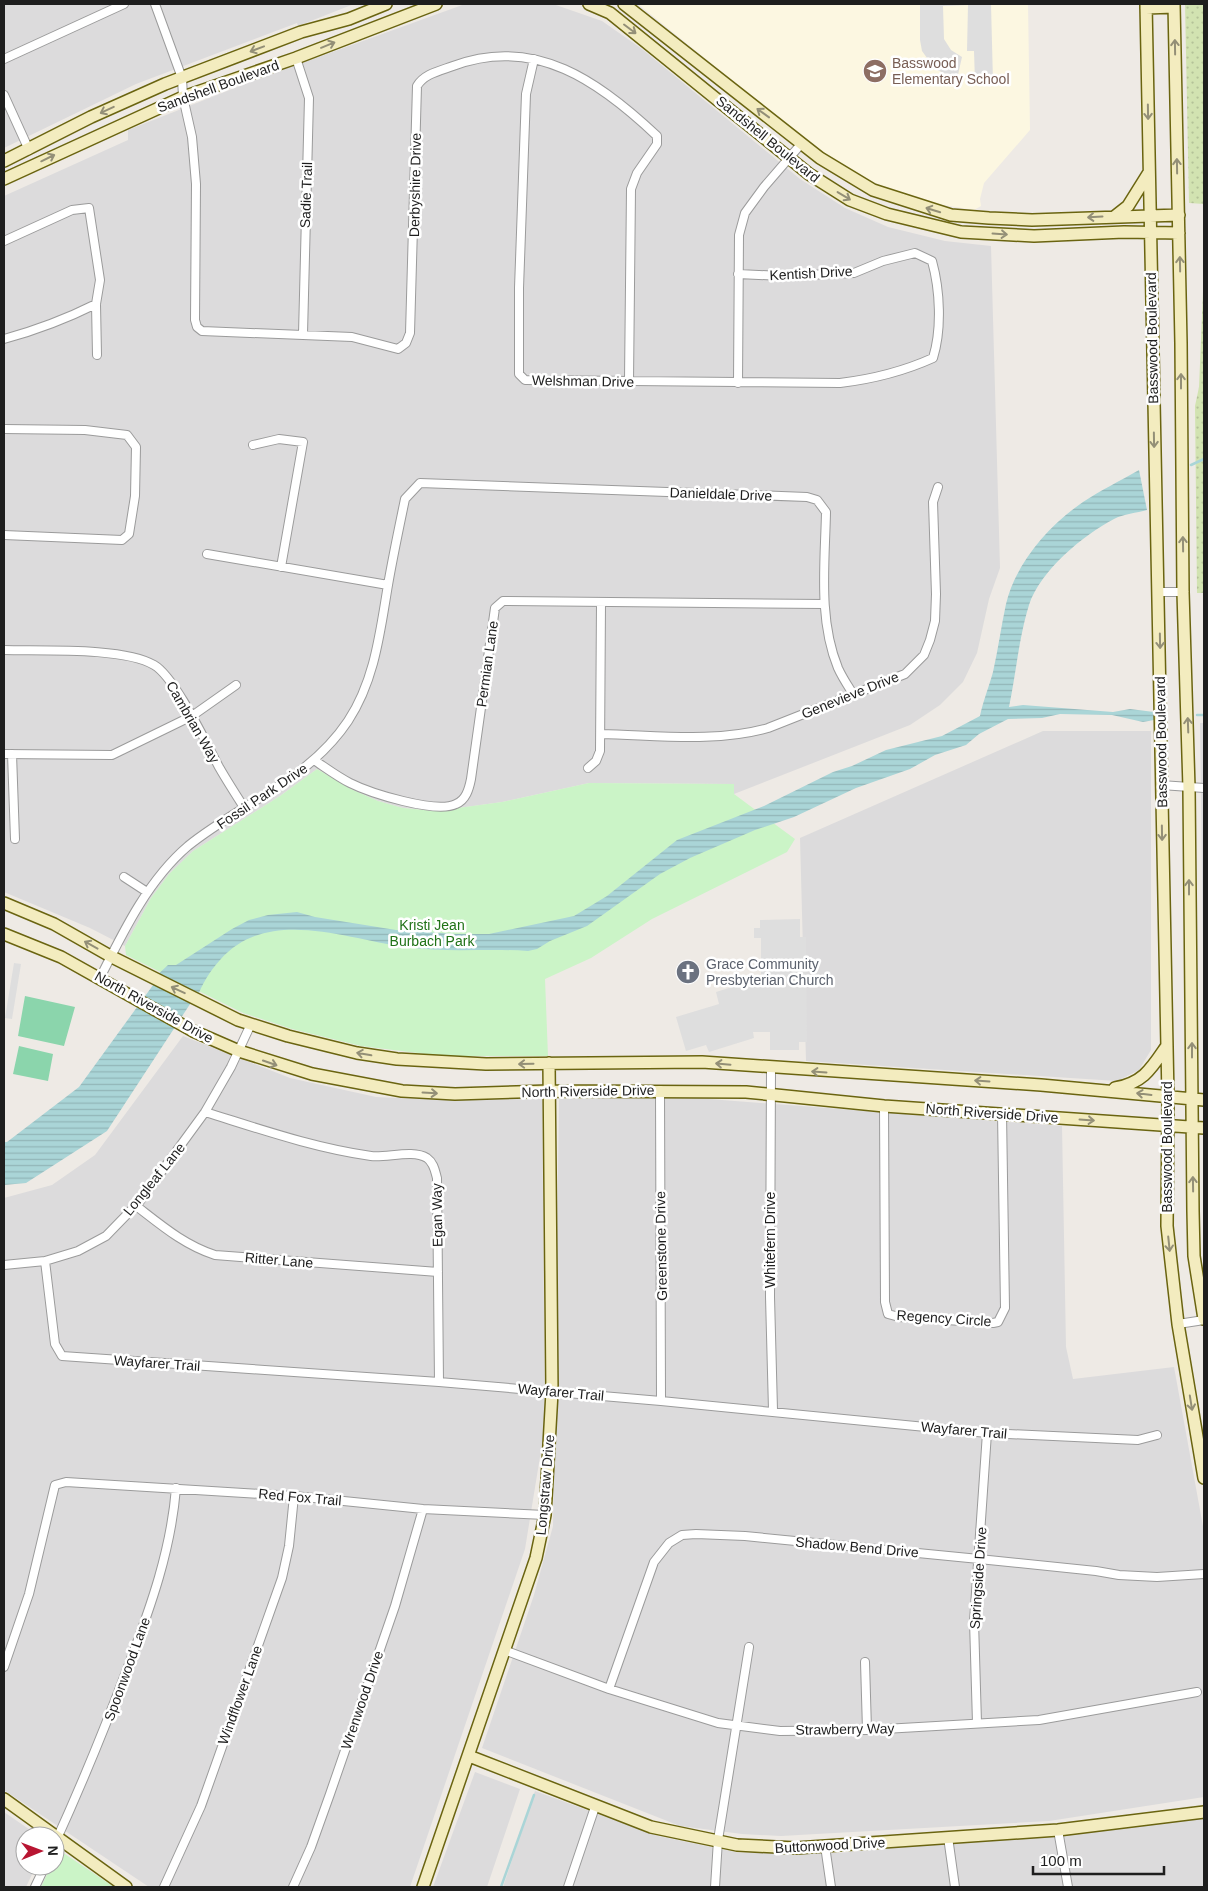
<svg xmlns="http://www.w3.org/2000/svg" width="1208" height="1891" viewBox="0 0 1208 1891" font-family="Helvetica,sans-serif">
	<defs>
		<pattern id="grass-dots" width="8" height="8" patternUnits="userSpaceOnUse" patternTransform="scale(1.25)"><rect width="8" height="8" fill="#d2e3b1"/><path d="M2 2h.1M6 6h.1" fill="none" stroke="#b4c298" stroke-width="1.8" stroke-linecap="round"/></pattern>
		<pattern id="water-rules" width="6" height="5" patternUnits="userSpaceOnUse" patternTransform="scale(1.25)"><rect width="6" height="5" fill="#aad5d7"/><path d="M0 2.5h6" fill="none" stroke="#92b6b8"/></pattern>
	</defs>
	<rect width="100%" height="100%" fill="#eeeae5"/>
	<path fill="#dcdbdc" d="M4,4H354L298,26L297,23L136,84L4,148Z
		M465,4H553L602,21L642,49L800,179L845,208L888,227L945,241L991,246L1000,568L989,599L977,653L963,682L940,705L910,725L734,794L733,784L589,783L502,802L437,811L403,808L378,801L351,789L317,769L280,796L193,851L169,874L151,898L125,946L90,928L4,892V196L128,140V130L250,82Z
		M1200,723H1204V1028Z
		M1043,731H1151V1050L1139,1070L1117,1081L806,1061L800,838Z
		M183,1036L290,1078L376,1097L440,1100L542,1099L545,1426L525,1549L410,1887H149L4,1790V1198L52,1185L95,1155Z
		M696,1098L1062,1126L1066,1347L1073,1379L1174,1367L1204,1532V1797L1049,1821L781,1836L742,1834L680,1826L482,1748L534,1595L553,1526L559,1099Z
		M475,1772L520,1789L487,1887H433Z
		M535,1791L658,1836L740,1853H839L1204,1818V1887H503Z
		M4,1812L39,1836H25V1866H36L26,1887H4Z"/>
	<path fill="#fcf7e1" d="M638,4H1028L1030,130L984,183L980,199L981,206L974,210L937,204L904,196L847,170L824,155Z"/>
	<path fill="url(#grass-dots)" d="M1185,4H1204V204L1189,203Z
		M1204,268V593H1197L1195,406L1199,387Z"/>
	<path fill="#cbf4c7" d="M317,769L351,789L378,801L403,808L436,811L502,802L589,783L734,784V794L795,839L787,852L652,919L591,958L545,979L548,1056H442L361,1046L292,1029L243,1013L126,955L125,946L151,898L169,874L193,851L280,796Z
		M59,1850L114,1887H41L51,1866H55V1858Z"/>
	<path fill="#8bd5ac" d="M25,996L75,1007L64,1046L18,1036Z
		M19,1046L53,1054L48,1081L13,1074Z"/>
	<path fill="#dedede" d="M920,4H991L993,82H975L974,51H967L968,5L943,6L944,39L951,50L962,57L957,79L935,69L922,51L920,40Z
		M800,919V937H806L807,1042H799V1050H770V1032H753L754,1038L709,1052L706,1045L686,1051L676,1017L719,1004L716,992L761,978V938H754V928H760V920Z
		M14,963L21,964L12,1019L5,1018Z"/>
	<path fill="url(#water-rules)" d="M1139,470L1147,510C1137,513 1123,514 1114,519C1083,535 1040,571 1029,605C1019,637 1016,674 1009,707L1023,705L1113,712L1130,709L1154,712V720L1143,722L1112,715L1060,714L1042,718L1008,719L979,734L966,745L935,755L910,769L856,788L794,817L755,830L690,858L660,874L587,926L550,941L537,949L528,951C488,948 446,953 406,947C345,939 268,906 220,960C210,971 201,985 197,999L194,998L107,1131L26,1183L4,1185V1142H7L79,1087L156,981L153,979L168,965H176L232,929L249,920L268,915L297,912L315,917L396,930L455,934H489L574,916L607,896L677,840L764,806L833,772L852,766L886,750L942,736L980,716C983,701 989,687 993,672C998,650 1001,627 1006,604C1016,563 1048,526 1083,502C1101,490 1120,481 1139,470Z"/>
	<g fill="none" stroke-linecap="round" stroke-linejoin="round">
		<path stroke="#aad5d7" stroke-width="2.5" d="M1191,465L1204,459
			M1197,715H1204
			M501,1887L534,1795"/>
		<g stroke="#9b9b9b" stroke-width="10">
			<path id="street" d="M155,4L182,78L183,97L192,137L196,184L195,320L197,327L202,331L352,337L398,349L406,343L410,333L417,86C424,74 439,71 453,66C535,35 600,82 657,136V144L637,173L631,189L629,381
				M296,58L309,98L303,334
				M4,59L124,4
				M534,59L526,94L519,288V374L525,380L840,383C873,379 902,372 933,358C942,329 940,290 932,261L915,253L883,261L854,273L782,276L738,274
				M4,95L29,150
				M4,241L72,210L89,208L100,280L96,304L97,355
				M4,339C37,330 66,319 96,304
				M738,383L739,235L745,213L764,187L802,143
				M4,429L85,430L127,435L136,447L135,496L129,534L122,540L4,535
				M253,445L279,439L303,442L281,567
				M207,554L388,585
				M1159,592H1183
				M4,650C41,651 124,647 154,665C175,677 206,743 219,767C227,781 236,795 245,809
				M601,734C656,735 715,743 768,728L905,674L924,655L930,640L935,621L936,594L933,502L938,487
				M4,754L112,755L192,716L236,685
				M12,754L15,839
				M314,760C326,768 338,777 350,783C370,793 436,814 456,804C466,800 469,789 471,779L495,608L503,601L824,604
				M588,768L596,761L600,751L601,603
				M1161,785L1204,788
				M124,877L147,892
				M100,978C123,932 148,880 188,846C241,803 308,781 348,721C375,680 380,632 388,585C393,556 399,528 405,499L420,483L807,497L817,500L826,512C825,563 818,619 838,668C842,677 848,686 853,694
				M771,1069L770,1297L773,1410
				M660,1090L661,1401
				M884,1106L885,1302L888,1314L899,1317L993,1323L998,1322L1005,1308L1002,1113
				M205,1112C260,1129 314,1148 371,1156C387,1158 413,1149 427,1158C434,1163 435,1171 437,1178L439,1382
				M135,1205C161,1225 184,1245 215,1255L438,1272
				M45,1261L55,1344L62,1356L439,1382L661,1401L987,1433L1138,1440L1157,1435
				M4,1265L45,1261L78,1251L106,1236L140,1201L205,1112L231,1067L251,1024
				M1178,1324L1204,1320
				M504,1650L609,1689L718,1723L780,1731L867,1730L1039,1720L1197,1692
				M865,1662L867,1730
				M4,1667L29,1594L55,1485L66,1482L294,1496L423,1509L545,1515
				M609,1689L654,1562L669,1543L682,1535L696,1534L745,1536L979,1559L1096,1571L1119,1575L1157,1577L1204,1574
				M977,1723L974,1621L987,1433
				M1058,1830L1068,1887
				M948,1837L955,1887
				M55,1843C82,1784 106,1725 129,1664C151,1606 171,1550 176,1488
				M825,1846L831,1887
				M35,1887L45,1866
				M164,1887L201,1806L282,1578L289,1546L294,1496
				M293,1887L311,1847L330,1794L395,1606L423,1509
				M568,1887L595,1807
				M715,1887L718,1840L749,1647"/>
		</g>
		<g stroke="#6a6410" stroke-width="14">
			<path id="secondary" d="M589,4L610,13L809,174L850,200L887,214L961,232L1034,236L1124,232L1179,233
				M624,4L820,158L873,190L951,215L989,218L1032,220L1179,215
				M1146,4L1168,1097L1167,1226L1178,1324L1204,1478
				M1174,4L1181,343L1183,592L1189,788L1193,1211L1194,1256L1204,1319
				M1146,8L1174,7
				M4,161L91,117L165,84L301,32L349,19L386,4
				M4,179L183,97L296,58L436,4
				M1114,217L1128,206L1148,174
				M4,903L54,924L112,957L238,1020L288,1036L357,1053L397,1059L486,1064L702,1062L1041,1085L1204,1100
				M4,934L61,957L193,1031L239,1051L312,1074L402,1091L455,1094L550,1091L746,1092L884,1106L1204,1128
				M1115,1088C1143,1083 1151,1069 1166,1047
				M469,1756L651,1827L737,1845L796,1848L1058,1830L1204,1812
				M4,1799L126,1887
				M423,1887L536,1558L545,1515L552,1392L549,1063"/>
		</g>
		<use href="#street" stroke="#fff" stroke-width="8"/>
		<use href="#secondary" stroke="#f3ecbf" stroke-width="11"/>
	</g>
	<defs><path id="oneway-shaft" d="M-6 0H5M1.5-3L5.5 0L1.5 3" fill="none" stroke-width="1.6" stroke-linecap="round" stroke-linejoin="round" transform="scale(1.25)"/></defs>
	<g stroke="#938f77">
		<use href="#oneway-shaft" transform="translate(630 29) rotate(37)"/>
		<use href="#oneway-shaft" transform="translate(328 45) rotate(-22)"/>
		<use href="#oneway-shaft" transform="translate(1175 47) rotate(-91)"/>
		<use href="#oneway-shaft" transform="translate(257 49) rotate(159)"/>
		<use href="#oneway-shaft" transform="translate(107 110) rotate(155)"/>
		<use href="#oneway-shaft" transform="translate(1148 112) rotate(89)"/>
		<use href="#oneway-shaft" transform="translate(763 113) rotate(-144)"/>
		<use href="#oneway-shaft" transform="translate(48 158) rotate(-26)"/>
		<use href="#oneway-shaft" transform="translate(1177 166) rotate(-91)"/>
		<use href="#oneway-shaft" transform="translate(844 196) rotate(31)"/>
		<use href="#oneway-shaft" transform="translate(933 210) rotate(-163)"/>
		<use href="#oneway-shaft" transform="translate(1095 217) rotate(177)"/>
		<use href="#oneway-shaft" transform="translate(1000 234) rotate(4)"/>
		<use href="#oneway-shaft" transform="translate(1180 264) rotate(-91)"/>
		<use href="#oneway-shaft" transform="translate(1181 381) rotate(-90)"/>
		<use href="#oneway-shaft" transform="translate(1154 440) rotate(89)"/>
		<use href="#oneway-shaft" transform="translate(1183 544) rotate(-91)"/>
		<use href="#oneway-shaft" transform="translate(1160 641) rotate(89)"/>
		<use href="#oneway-shaft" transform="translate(1188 725) rotate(-92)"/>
		<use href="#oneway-shaft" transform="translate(1162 833) rotate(89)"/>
		<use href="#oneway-shaft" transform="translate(1189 887) rotate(-90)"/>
		<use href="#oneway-shaft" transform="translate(91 945) rotate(-151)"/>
		<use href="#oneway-shaft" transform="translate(178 990) rotate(-155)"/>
		<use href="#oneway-shaft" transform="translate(1192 1050) rotate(-90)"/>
		<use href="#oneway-shaft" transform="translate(364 1054) rotate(-170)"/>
		<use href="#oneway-shaft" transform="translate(270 1063) rotate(19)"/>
		<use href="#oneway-shaft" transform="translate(526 1064) rotate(179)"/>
		<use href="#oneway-shaft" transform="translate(723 1064) rotate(-175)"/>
		<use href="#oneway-shaft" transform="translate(819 1072) rotate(-176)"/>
		<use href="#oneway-shaft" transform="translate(982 1081) rotate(-176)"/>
		<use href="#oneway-shaft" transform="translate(430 1093) rotate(3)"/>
		<use href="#oneway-shaft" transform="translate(1144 1094) rotate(-173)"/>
		<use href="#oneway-shaft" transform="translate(1087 1120) rotate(4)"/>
		<use href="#oneway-shaft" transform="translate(1193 1184) rotate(-91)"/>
		<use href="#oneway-shaft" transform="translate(1169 1244) rotate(84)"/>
		<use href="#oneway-shaft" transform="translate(1191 1403) rotate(81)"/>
	</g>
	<defs>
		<g id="school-disc" transform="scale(1.25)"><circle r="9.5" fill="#8d6e63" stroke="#fff"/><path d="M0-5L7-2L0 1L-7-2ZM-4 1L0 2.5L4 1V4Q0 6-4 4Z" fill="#fff"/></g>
		<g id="church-disc" transform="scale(1.25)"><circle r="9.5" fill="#6b7280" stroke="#fff"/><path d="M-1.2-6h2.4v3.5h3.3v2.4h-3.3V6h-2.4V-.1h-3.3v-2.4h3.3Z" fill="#fff"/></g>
	</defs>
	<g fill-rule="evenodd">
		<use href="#school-disc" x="875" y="71"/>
		<use href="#church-disc" x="688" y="972"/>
	</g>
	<g text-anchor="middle" stroke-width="5" stroke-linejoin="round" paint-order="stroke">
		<g font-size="14" fill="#785e54" stroke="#fff" text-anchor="start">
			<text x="892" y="68">Basswood<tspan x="892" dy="16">Elementary School</tspan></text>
		</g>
		<g font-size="14" fill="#1e1e1e" stroke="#fff">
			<text transform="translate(218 86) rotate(-20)" y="5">Sandshell Boulevard</text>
			<text transform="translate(768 139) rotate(39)" y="5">Sandshell Boulevard</text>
			<text transform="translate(415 185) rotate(-89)" y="5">Derbyshire Drive</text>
			<text transform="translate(306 195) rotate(-88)" y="5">Sadie Trail</text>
			<text transform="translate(811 273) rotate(-3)" y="5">Kentish Drive</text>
			<text transform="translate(1152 338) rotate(-91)" y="5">Basswood Boulevard</text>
			<text transform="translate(583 381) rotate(1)" y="5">Welshman Drive</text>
			<text transform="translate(721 494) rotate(2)" y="5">Danieldale Drive</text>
			<text transform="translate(487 664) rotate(-82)" y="5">Permian Lane</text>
			<text transform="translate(850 695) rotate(-22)" y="5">Genevieve Drive</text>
			<text transform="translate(193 722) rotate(60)" y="5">Cambrian Way</text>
			<text transform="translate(1161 742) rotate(-91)" y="5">Basswood Boulevard</text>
			<text transform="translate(262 796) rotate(-34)" y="5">Fossil Park Drive</text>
			<text transform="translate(154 1007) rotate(29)" y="5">North Riverside Drive</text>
			<text transform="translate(588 1091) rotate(-1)" y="5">North Riverside Drive</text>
			<text transform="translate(992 1113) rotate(4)" y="5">North Riverside Drive</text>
			<text transform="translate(1167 1147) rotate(-90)" y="5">Basswood Boulevard</text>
			<text transform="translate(154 1179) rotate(-51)" y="5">Longleaf Lane</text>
			<text transform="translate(437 1215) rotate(-91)" y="5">Egan Way</text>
			<text transform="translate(770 1240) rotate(-90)" y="5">Whitefern Drive</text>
			<text transform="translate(661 1246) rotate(-91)" y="5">Greenstone Drive</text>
			<text transform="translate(279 1260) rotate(5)" y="5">Ritter Lane</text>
			<text transform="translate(944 1318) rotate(4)" y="5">Regency Circle</text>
			<text transform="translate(157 1363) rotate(4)" y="5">Wayfarer Trail</text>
			<text transform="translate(561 1392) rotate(5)" y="5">Wayfarer Trail</text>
			<text transform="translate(964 1430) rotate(5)" y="5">Wayfarer Trail</text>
			<text transform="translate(545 1485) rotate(-85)" y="5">Longstraw Drive</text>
			<text transform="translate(300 1497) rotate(5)" y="5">Red Fox Trail</text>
			<text transform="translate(857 1547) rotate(5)" y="5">Shadow Bend Drive</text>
			<text transform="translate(978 1578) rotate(-86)" y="5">Springside Drive</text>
			<text transform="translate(127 1669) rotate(-70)" y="5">Spoonwood Lane</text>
			<text transform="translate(240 1695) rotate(-70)" y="5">Windflower Lane</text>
			<text transform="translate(362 1700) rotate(-71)" y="5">Wrenwood Drive</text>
			<text transform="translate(845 1729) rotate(-1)" y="5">Strawberry Way</text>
			<text transform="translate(830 1845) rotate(-3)" y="5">Buttonwood Drive</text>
		</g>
		<g font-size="14" fill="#207217" stroke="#fff">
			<text x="432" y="930">Kristi Jean<tspan x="432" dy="16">Burbach Park</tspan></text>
		</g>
		<g font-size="14" fill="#5b616d" stroke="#fff" text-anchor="start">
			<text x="706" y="969">Grace Community<tspan x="706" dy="16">Presbyterian Church</tspan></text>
		</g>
	</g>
	<rect width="1208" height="1891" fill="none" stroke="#1e1e1e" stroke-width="10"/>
	<g transform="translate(40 1851) rotate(89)"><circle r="24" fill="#ffffff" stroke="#a5a5a5"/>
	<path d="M0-4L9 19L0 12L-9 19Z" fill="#b81532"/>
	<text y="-8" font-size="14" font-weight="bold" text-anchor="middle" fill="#1e1e1e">N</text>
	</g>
	<path d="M1033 1866v8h131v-8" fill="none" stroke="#1e1e1e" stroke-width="2.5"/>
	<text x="1040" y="1866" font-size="15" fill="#1e1e1e" stroke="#ffffff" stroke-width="4" paint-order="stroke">100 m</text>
</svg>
